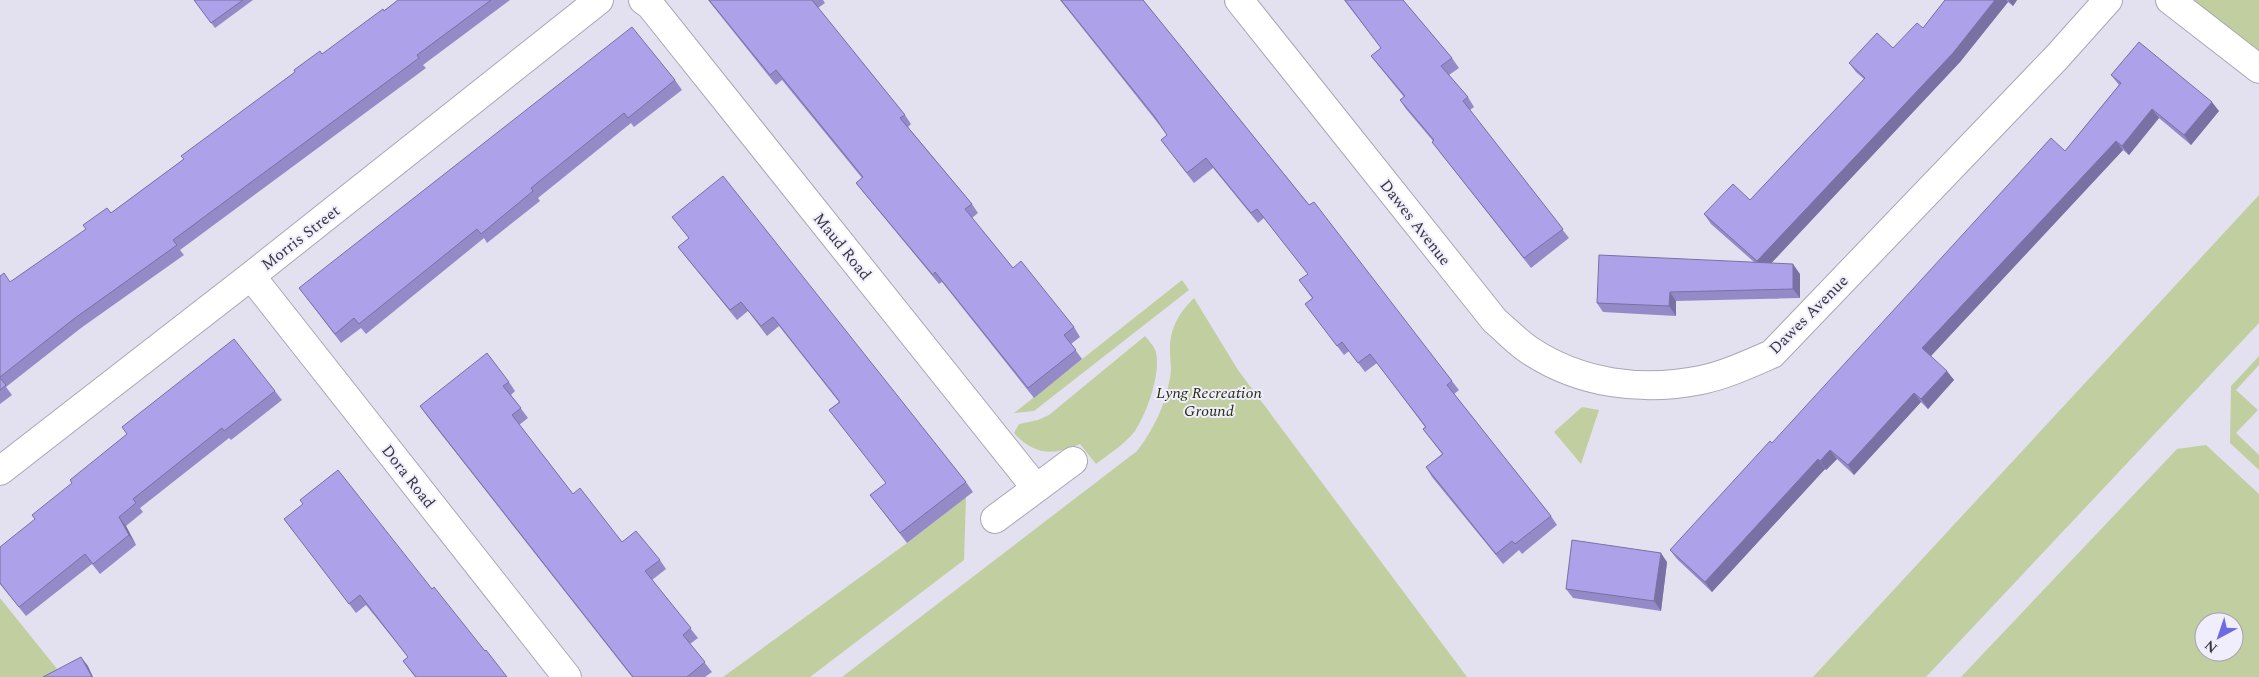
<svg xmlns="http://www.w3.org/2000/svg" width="2259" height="677" viewBox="0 0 2259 677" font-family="Spectral,serif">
	<rect width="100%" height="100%" fill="#e3e1f0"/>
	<path fill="#c1cea0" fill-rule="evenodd" d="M2193,0H2259V50Z
		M2259,195V323L1926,677H1813Z
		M1182,280L1189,290L1034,411L1014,413Z
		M1194,298L1238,370L1467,677H842L1137,451C1154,429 1165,405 1170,378C1172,370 1170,360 1170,352C1169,329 1179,313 1194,298Z
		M1145,336C1149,341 1154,346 1156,352C1161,374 1147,413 1135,431C1125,444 1109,454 1096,464L1080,444C1053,456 1034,455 1014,433L1019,424L1038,420L1049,415Z
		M2259,356V365L2236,390L2258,410L2236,433L2259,455V470L2230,443L2231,386Z
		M1582,407L1599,410L1581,464L1554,432Z
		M2206,445L2259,494V677H1961L2177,449ZM2204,622H2234V652H2204Z
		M966,497L964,560L810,677H723L907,543Z
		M0,598L62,675L57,677H0Z"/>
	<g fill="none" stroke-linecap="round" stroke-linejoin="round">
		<g stroke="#a8a7b4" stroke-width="30">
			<path id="street" d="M643,0L650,5L1036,488
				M1239,0L1495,321C1506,330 1517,342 1529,350C1580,384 1642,392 1701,380C1725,375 1749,364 1772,354L2057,57L2108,0
				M2170,0L2259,69
				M251,276L567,677
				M0,471L251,276L599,0
				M995,519L1073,461"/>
		</g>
		<use href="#street" stroke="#fff" stroke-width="28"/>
	</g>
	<path fill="#958ac8" d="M194,0H253L215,28Z
		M398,0H510L423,65L426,68L180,250L184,255L81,328L6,387L12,395L0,404V276L10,282L111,213L184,159Z
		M708,0H823L825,3L818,8L905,115L911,124L908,127L972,204L978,213L972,218L1013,268L1074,327L1080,337L1071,344L1082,359L1034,398L942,282L939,284L863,192L856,183L862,178L782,80L776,85Z
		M1060,0H1143L1452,381L1459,390L1454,394L1551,516L1557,525L1522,554L1519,550L1503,564L1432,477L1426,467L1442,454L1423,429L1425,427L1377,363L1365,372L1349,351L1344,355L1305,304L1312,298L1299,280L1308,274L1264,218L1258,223L1213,168L1194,183L1161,140L1167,135L1161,127Z
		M1344,0H1403L1452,58L1459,68L1449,75L1468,97L1474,107L1470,110L1569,238L1531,268L1439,151L1432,142L1433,141L1406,109L1400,100L1404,97L1378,65L1371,56L1381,48Z
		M1945,0H2017L2013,6L2008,2L1960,62L1771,263L1800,274V298L1676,301V316L1603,312L1597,303L1754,262L1711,224L1704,214L1750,200L1864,79L1856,72L1849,63L1893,48L1923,28Z
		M2111,75L2219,111L2191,145L2159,118L2129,155L2123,150L1931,356L1954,380L1928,409L1921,402L1854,475L1837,459L1826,470L1825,469L1712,592L1677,559L1670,550L1772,443L2065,151L2119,85Z
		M675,80L682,90L634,127L631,123L538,198L540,201L487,243L484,238L366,334L361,328L341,343L299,288Z
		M672,217L966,482L973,492L907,543L870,495L886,483L829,410L839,402L779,326L767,336L748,311L737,320L685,256L678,247L689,238Z
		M509,382L515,391L511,395L528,418L519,425L573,494L622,542L660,560L666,569L652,580L698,638L690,644L712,672L705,677H632L427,416L420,406Z
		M275,391L282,400L231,440L229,438L140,508L143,512L126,526L136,545L100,574L92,564L26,616L0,584V547L35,520L72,483Z
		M284,519L432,589L507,677H415L403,661L408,657L366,605L356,613Z
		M1667,562L1661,611L1573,598L1566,589Z"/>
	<path fill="#7971a3" d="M1995,0H2006L2008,2L1960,62L1764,271L1757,261Z
		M2008,0H2017L2013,6Z
		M2212,102L2219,111L2191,145L2184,135Z
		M2152,109L2159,118L2129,155L2122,146Z
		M2116,141L2123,150L1929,358L1922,348Z
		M1793,264L1800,274V298L1793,289Z
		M1670,292L1676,301V316L1669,306Z
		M1947,371L1954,380L1928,409L1921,399Z
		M1914,393L1921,402L1854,475L1848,465Z
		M1830,450L1837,459L1826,470L1820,461Z
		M1818,459L1825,469L1712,592L1705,582Z
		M119,517L126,526L136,545L129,535Z
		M1661,553L1667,562L1661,611L1654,601Z
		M81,657L88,666L93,677H92Z"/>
	<path fill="#ada1e9" stroke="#7971a3" d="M194,0H243L211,23Z
		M398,0H491L417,55L419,58L173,240L177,245L75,318L0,377V276L4,273L10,282L86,229L83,225L107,208L111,213L184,159L181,156L295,72L294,70L320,51L322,54L383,9L384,11Z
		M709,0H812L905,115L900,118L972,204L965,209L1013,268L1021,261L1074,327L1064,335L1076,350L1028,388L935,272L933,275L856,183L863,177L776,70L770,75Z
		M1061,0H1143L1309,205L1314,202L1452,381L1447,385L1551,516L1515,544L1512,541L1496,554L1426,467L1443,454L1423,429L1426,427L1370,354L1358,363L1342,342L1337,346L1305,304L1313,298L1299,280L1308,274L1257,209L1251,213L1206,158L1187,173L1161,140L1167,135L1155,117Z
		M1345,0H1403L1452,58L1441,66L1468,97L1463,101L1563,229L1524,258L1432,142L1434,140L1400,100L1405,96L1371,56L1381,48Z
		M1945,0H1995L1953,53L1757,261L1704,214L1733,184L1750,200L1865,78L1849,63L1877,33L1893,48L1917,23L1923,28Z
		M632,27L675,80L628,118L624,113L531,188L533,191L481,234L477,229L359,324L354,318L335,334L299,288Z
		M2139,42L2212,102L2184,135L2152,109L2122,146L2116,141L1922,348L1947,371L1921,399L1914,393L1848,465L1830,450L1820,461L1818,459L1705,582L1670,550L1770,441L1772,443L2051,138L2065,151L2121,83L2111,75Z
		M723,176L966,482L900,533L870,495L886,483L829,410L840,402L773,317L761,326L741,302L730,310L678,247L689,238L672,217Z
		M1599,255L1793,264V289L1670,292L1669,306L1597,303Z
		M234,339L275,391L224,431L222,428L133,499L136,503L119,517L129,535L93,564L85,554L19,607L0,583V547L35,519L32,515L72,483L70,480L127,434L122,427Z
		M487,353L509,382L503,386L521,408L512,415L573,494L580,488L622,542L636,531L660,560L645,571L691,628L683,635L705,662L687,677H633L420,406Z
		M0,378L6,385L0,390Z
		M338,470L432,589L434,587L485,651L486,650L507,677H416L403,661L408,657L360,595L349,604L284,519L303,504L300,500Z
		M1572,540L1661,553L1654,601L1566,589Z
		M81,657L92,677H43Z"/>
	<g text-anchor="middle" stroke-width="4" stroke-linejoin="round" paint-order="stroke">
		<g font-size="16" fill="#37363c" stroke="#f0eefd">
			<text transform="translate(1416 222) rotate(52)" y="6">Dawes Avenue</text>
			<text transform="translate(300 237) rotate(-38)" y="6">Morris Street</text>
			<text transform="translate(843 246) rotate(51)" y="6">Maud Road</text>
			<text transform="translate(1808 314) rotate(-45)" y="6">Dawes Avenue</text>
			<text transform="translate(409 476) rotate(52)" y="6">Dora Road</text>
		</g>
		<g font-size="16" font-style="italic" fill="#252d0c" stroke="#f0eefd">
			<text x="1209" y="398">Lyng Recreation<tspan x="1209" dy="18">Ground</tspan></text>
		</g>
	</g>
	<g transform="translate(2219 637) rotate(220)"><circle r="24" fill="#f0eefd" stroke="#a6a4b0"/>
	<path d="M0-4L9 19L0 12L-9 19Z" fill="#6e6ae4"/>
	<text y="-8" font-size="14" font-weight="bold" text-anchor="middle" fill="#37363c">N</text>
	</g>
</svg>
